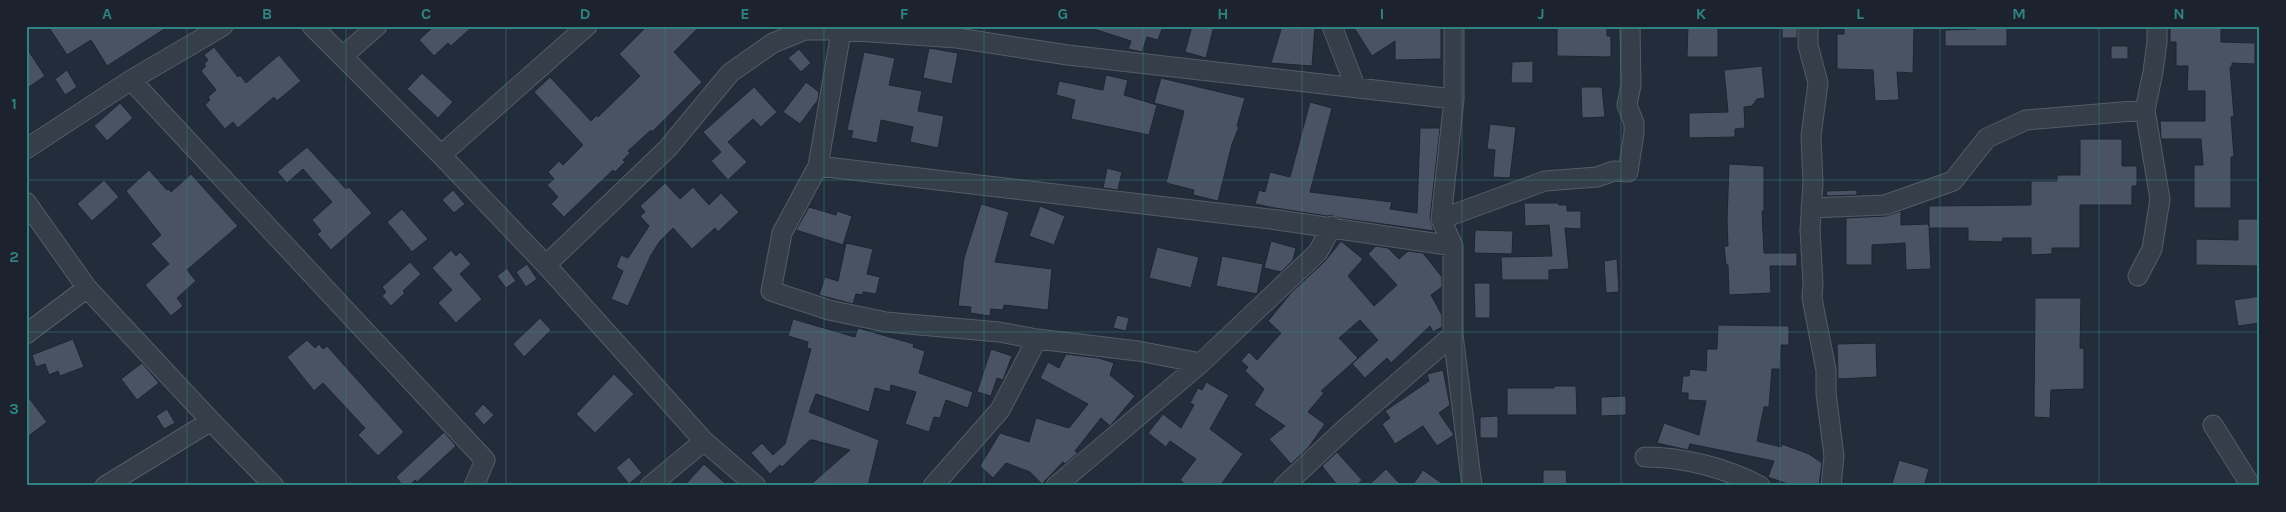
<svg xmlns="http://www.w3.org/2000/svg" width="2286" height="512" viewBox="0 0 2286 512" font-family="Karla,sans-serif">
	<rect width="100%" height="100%" fill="#232c3a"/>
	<path fill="#495363" stroke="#1e2531" d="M48,26H169L107,66L91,40L67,55Z
		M434,26H473L451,46L448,43L434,56L419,40Z
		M647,26H700L674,52L702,82L652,132L651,130L628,151L630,153L623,160L625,162L615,172L613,170L564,217L551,204L558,197L547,185L554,179L548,172L559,161L563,165L583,145L534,92L550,77L591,121L597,115L598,117L640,76L619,54Z
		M1094,26H1163L1158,40L1147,37L1142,52L1128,49L1131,41L1094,29Z
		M1192,26H1214L1206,58L1185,52Z
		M1282,26H1315L1312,66L1271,63Z
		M1353,26H1441V59L1395,60V41L1372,56Z
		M1557,26H1607V36H1611V57L1557,56Z
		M1688,26H1718V57H1687Z
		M1782,26H1797V38H1782Z
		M1844,26H1914L1913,73L1897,72L1899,100L1875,101L1873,70L1837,69V34H1844Z
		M2170,26H2221V42L2255,43V64L2232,63V67H2230L2234,117H2231L2234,157H2231V208H2194V165H2203L2201,139H2161L2160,121H2205V91H2187L2188,66H2176V42H2170Z
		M1976,27H2007V46H1945V30L1976,29Z
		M2111,46H2128V59H2111Z
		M26,47L45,76L26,89Z
		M214,47L238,77L240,75L246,83L279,55L301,81L277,101L274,97L238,128L233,122L225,129L205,105L210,100L208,97L216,90L201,71L206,66L204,64L208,60L204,55Z
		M929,48L958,53L952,84L923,78Z
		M799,49L811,63L801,72L788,58Z
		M864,52L895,58L889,85L922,91L918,111L944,116L938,148L910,142L913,127L881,120L877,143L851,138L853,131L847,130Z
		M1533,61V83H1511L1512,62Z
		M1762,66L1765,98L1757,99L1752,106L1744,107L1745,128L1735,129V137L1689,138V113L1728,112L1724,70Z
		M67,70L77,87L65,95L55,79Z
		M422,73L453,102L438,118L407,89Z
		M1106,75L1128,80L1124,95L1157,105L1149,135L1071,119L1075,100L1056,95L1059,81L1103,90Z
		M1161,78L1245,98L1237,126L1239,127L1232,144L1218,201L1193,195L1194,190L1166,183L1184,111L1154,103Z
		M806,82L819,92L818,100L800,124L783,112Z
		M754,87L777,112L761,127L753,119L728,142L747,162L728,180L711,161L721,152L703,132Z
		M1581,87H1602L1605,117L1582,118Z
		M1310,102L1332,108L1310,192L1392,202L1390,209L1417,213L1420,128H1440L1430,218L1434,231L1339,218L1332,215L1327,216L1275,208L1255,204L1259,190L1265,192L1270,172L1290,177Z
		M120,103L133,118L107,141L94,126Z
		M1490,124L1516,127L1510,178L1493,177L1495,150L1487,149Z
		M2080,139H2122V166H2137V186H2132V205H2080V248H2052V254L2031,255V238H2003L2002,242L1968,241V228H1929L1931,269L1906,270L1905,243L1872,245V265H1846V218L1886,216L1901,211V225L1929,224V227V206L2031,205V181H2057V175H2080Z
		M307,147L346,189L349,187L372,213L331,250L317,234L321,231L312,220L332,202L303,169L287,183L277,172Z
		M1729,164L1764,166V211H1762L1764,253H1797V266H1770L1771,293L1729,295L1728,265H1726L1724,246H1728L1727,220Z
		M1107,168L1122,172L1118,190L1103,188Z
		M149,170L167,190L169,189L171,192L191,174L238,226L187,270L196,281L177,298L183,306L171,316L145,285L169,264L151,244L161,235L126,191Z
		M104,180L119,197L92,221L77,204Z
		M665,183L680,199L693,187L709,205L721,193L739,212L718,232L715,228L692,249L673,228L660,241L651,255L628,306L611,299L623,271L616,267L621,255L628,258L649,226L640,216L645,212L640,206Z
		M453,190L465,204L454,213L442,200Z
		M1857,190V195L1827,196L1826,191Z
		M1524,203H1558L1559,205H1567V211H1581V229L1565,228L1569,269L1549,270V280H1502L1501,257L1552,256L1549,225L1525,226Z
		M981,204L1009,212L995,262L1052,269L1048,310L1004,305L1003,310L991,309L990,316L970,313L971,307L958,306L964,258Z
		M1040,206L1065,216L1054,245L1029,236Z
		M809,207L836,215L837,211L852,216L843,245L796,230Z
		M402,209L428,239L412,252L387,222Z
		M2238,219H2260V266L2196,265V239L2238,240Z
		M1475,230L1513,231L1512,254L1474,253Z
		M1271,241L1296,248L1293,260L1281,272L1264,268Z
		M1341,241L1363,259L1348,276L1374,306L1397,285L1368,254L1376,246L1388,248L1399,259L1408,251L1423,253L1442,277V287L1431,295L1442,315V327L1433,332L1430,326L1391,363L1387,358L1365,378L1352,364L1378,340L1360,320L1339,338L1358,358L1321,391L1324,393L1308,412L1325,424L1308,448L1291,464L1269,439L1285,426L1254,405L1264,389L1245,371L1248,367L1241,361L1249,352L1257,360L1281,333L1268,321L1291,293L1326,260Z
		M846,243L873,249L867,274L880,277L876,294L863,292V295L856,294L853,304L819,295L825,277L838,281Z
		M1157,247L1199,257L1191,288L1149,278Z
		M451,250L456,256L460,252L471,264L460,274L482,299L456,323L438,303L452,290L432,268Z
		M1222,256L1263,264L1257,294L1216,286Z
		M1617,259L1619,292L1606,293L1604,261Z
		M410,262L421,274L403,291L405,293L391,306L382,296L386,292L382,287Z
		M527,264L537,279L526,287L516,272Z
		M507,268L516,281L506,288L497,276Z
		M1474,283H1490V318H1475Z
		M2260,296V323L2238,326L2234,300Z
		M2035,298H2081L2080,348L2084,349V389L2051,390L2050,418L2034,417Z
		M1117,315L1129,318L1126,331L1113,328Z
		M540,318L551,330L524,357L513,344Z
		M793,319L855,337L858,328L914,344L913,347L925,351L919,373L973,392L968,408L946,400L940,418L934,417L929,432L905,424L916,392L891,385L890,392L875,388L869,412L816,394L809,412L879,440L868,486H809L850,450L813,440H810L782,467L780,465L770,474L751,453L762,443L773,455L785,444L811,349L807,348L808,342L788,336Z
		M1718,325L1789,326V345H1781L1780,369H1772L1769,407H1764L1757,441L1781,447L1782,444L1809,454L1822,463L1819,486H1793L1768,477L1774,461L1690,444L1688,450L1657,443L1664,423L1699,435L1706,401L1688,400V393H1681L1683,376H1689L1690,369L1706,371L1707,349H1717Z
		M73,339L84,367L60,376L58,371L49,375L45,364L36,367L32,355Z
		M307,340L315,348L319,344L323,349L327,346L404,432L378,456L358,435L365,428L323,383L314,391L287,357Z
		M1876,343L1877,377L1838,379L1837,344Z
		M991,349L1012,356L1003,380L997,378L991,396L977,392Z
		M1066,354L1099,358L1114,363L1110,375L1135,396L1110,426L1101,418L1075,451L1078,453L1065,464L1063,462L1042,484L1030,472L1006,463L993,478L980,466L1000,433L1029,442L1036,418L1069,428L1088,404L1040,378L1048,362L1059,368Z
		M142,363L159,383L137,400L121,379Z
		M1443,370L1450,405L1439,413L1454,435L1437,446L1423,426L1395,444L1382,424L1390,418L1385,411L1429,381L1427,374Z
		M614,374L634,394L595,433L576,414Z
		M1206,382L1229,395L1210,429L1243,454L1220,486H1187L1180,480L1196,459L1170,441L1166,447L1148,433L1163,414L1181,428L1194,405L1190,403L1198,388L1202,390Z
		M1554,386H1576L1577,415H1507V388H1554Z
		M26,394L47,422L26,438Z
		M1626,396V415L1601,416V397Z
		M483,404L494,415L484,425L474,414Z
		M167,409L175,423L164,429L156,416Z
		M1498,416V438H1480V417Z
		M444,432L456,446L417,482L415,480L409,486H403L396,477Z
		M1337,452L1362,480L1356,486H1338L1322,466Z
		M629,457L642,473L629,484L616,468Z
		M1899,460L1929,469L1924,486H1899L1892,484Z
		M704,464L728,486H684Z
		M1386,469L1402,486H1368Z
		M1423,470L1446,486H1412Z
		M1543,470H1566L1567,486H1543Z"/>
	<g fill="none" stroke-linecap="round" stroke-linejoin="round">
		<g stroke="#545c68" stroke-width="21">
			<path id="minor" d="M312,26L441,155L546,265L704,441L756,486
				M842,26L818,166L782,233L771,291L829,310L886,322L999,332L1037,339L1138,351L1201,363
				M1332,26L1355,86
				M1454,26V99L1441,219L1453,246V335L1472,486
				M1808,26V45L1818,83L1811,136L1813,183L1810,230L1813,283L1812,298L1826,370V393L1834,456L1831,486
				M343,56L377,26
				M131,80L485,460L474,486
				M26,149L131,80L223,26
				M441,155L587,26
				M818,166L1278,220L1453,246
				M26,202L87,288L211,421L274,486
				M1811,208L1885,205L1953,181L1987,138L2026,120L2145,110
				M1441,219L1545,181L1597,177L1614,171L1628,172L1634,133V123L1627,105L1631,85L1630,26
				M546,265L668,148L730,73L773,43L805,30H841L957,38L1068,55L1454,99
				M2138,276L2152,249L2160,199L2145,110L2153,72L2157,42V26
				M26,334L87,288
				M2213,425L2251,486
				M1645,457C1683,457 1726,468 1760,486
				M105,486L211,421
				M650,486L704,441
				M933,486L1000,410L1037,339
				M1056,486L1201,363L1318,252L1332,226
				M1284,486L1347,427L1453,335"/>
		</g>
		<use href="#minor" stroke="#363e4a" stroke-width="19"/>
	</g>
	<path fill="none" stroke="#2f8380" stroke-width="1" stroke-opacity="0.55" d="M187,26V486M346,26V486M506,26V486M665,26V486M824,26V486M984,26V486M1143,26V486M1302,26V486M1462,26V486M1621,26V486M1780,26V486M1940,26V486M2099,26V486M26,180H2260M26,332H2260"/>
	<rect width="2286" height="512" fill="none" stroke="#1c232f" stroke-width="55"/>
	<rect x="28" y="28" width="2230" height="456" fill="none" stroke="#2f8380" stroke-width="2"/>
	<g font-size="16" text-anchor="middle" font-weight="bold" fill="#2f8380">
		<text x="107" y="19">A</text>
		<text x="267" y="19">B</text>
		<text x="426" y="19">C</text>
		<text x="585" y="19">D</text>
		<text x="745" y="19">E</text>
		<text x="904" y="19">F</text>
		<text x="1063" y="19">G</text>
		<text x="1223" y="19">H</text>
		<text x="1382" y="19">I</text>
		<text x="1541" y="19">J</text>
		<text x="1701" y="19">K</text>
		<text x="1860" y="19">L</text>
		<text x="2019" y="19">M</text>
		<text x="2179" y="19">N</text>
		<text x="14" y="109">1</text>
		<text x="14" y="262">2</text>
		<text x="14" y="414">3</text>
	</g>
</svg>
